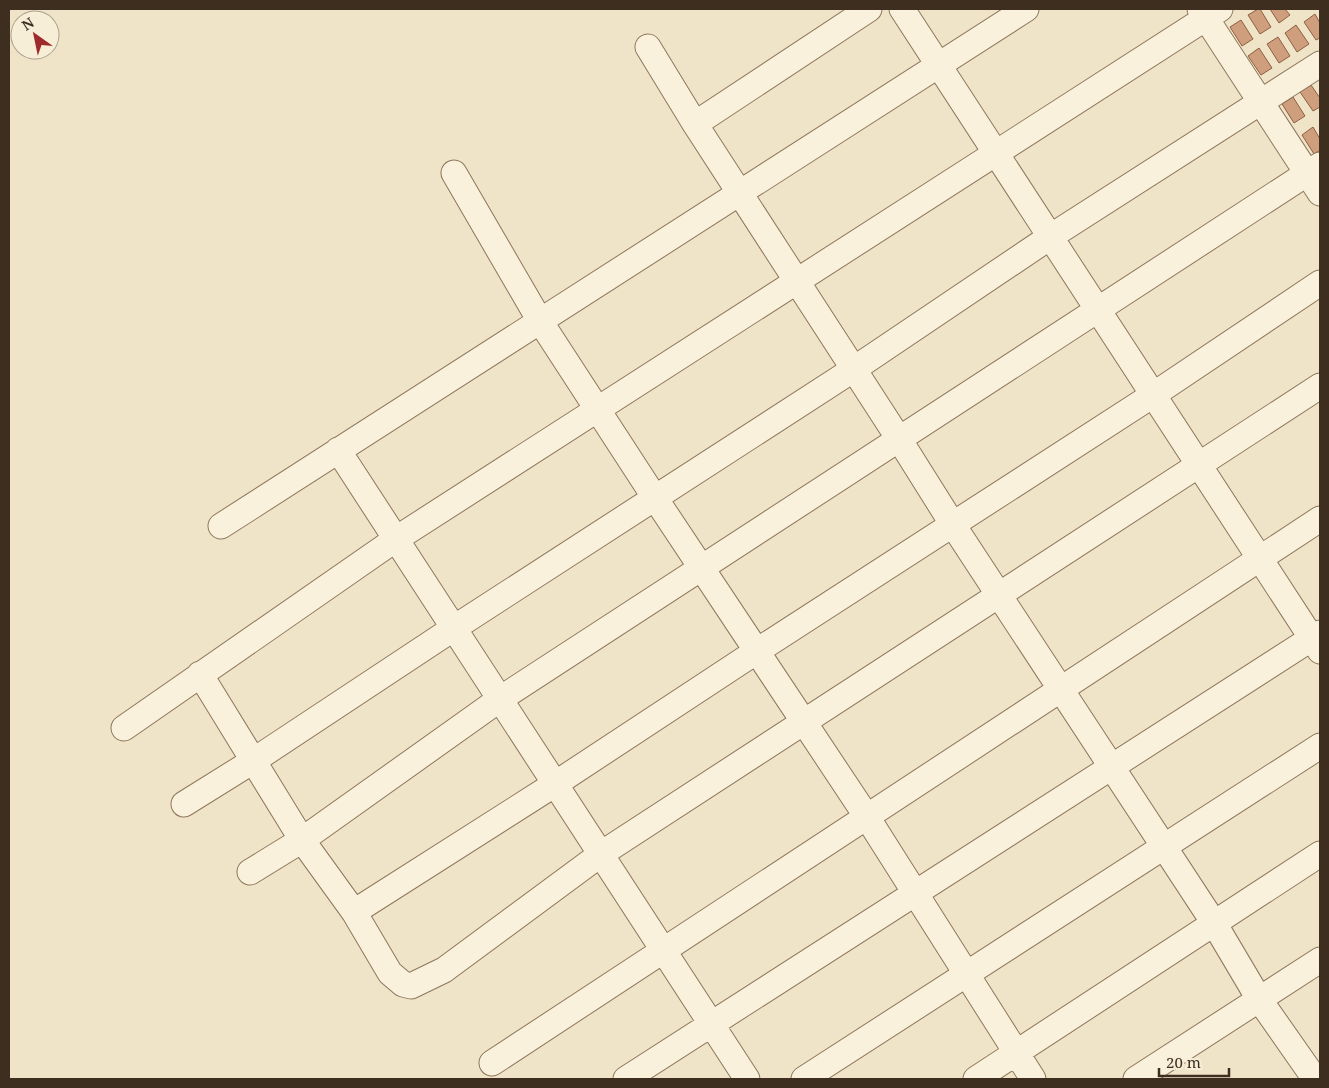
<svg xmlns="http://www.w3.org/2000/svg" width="1329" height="1088" viewBox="0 0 1329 1088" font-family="'Noto Serif',serif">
	<rect width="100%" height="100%" fill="#f0e4c8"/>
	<path fill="#cf9f7d" stroke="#8d5f41" d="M1258,9H1260L1271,27L1260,34L1248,15Z
		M1270,9H1285L1290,15L1279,23Z
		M1315,14L1320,23V38L1316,40L1304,22Z
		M1241,20L1253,39L1242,46L1230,27Z
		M1296,25L1309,44L1297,52L1285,33Z
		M1278,37L1290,56L1279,63L1267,44Z
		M1259,48L1272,68L1261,75L1248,56Z
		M1311,85L1320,98V107L1313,111L1300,92Z
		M1293,97L1305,116L1294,123L1282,104Z
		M1313,127L1320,139V150L1314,154L1302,135Z"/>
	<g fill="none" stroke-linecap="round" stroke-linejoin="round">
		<g stroke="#8d765c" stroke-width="27">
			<path id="minor" d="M902,9L1320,651
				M1200,9L1320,193
				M648,47L695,124L899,439L953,525L1214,923L1259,999L1315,1079
				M695,124L869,9
				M454,173L540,321L655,498L867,817L1033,1079
				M338,450L747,1079
				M221,526L1026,9
				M200,674L302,840L354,912L390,973L403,984L411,986L444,970L601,854L1320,386
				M124,728L396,539L1220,9
				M184,804L253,761L454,628L854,369L1050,237L1320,64
				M250,872L302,840L500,699L1320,165
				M354,912L555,784L757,651L1153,395L1320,283
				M492,1063L1320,519
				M626,1079L1320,633
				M804,1079L1320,746
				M976,1079L1320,854
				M1136,1079L1320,960"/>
		</g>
		<use href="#minor" stroke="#faf1dc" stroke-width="25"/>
	</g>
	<rect width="1329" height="1088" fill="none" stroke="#3d2e20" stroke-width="20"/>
	<g transform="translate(35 35) rotate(327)"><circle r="24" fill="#f7eed8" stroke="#ada18e"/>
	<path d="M0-4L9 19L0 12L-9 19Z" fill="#9e2a2b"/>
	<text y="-8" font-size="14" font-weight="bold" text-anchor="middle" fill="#3d2e20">N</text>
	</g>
	<path d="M1159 1068v8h70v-8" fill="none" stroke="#3d2e20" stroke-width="2.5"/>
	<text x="1166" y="1068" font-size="15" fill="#3d2e20" stroke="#f7eed8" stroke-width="4" paint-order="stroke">20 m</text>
</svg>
